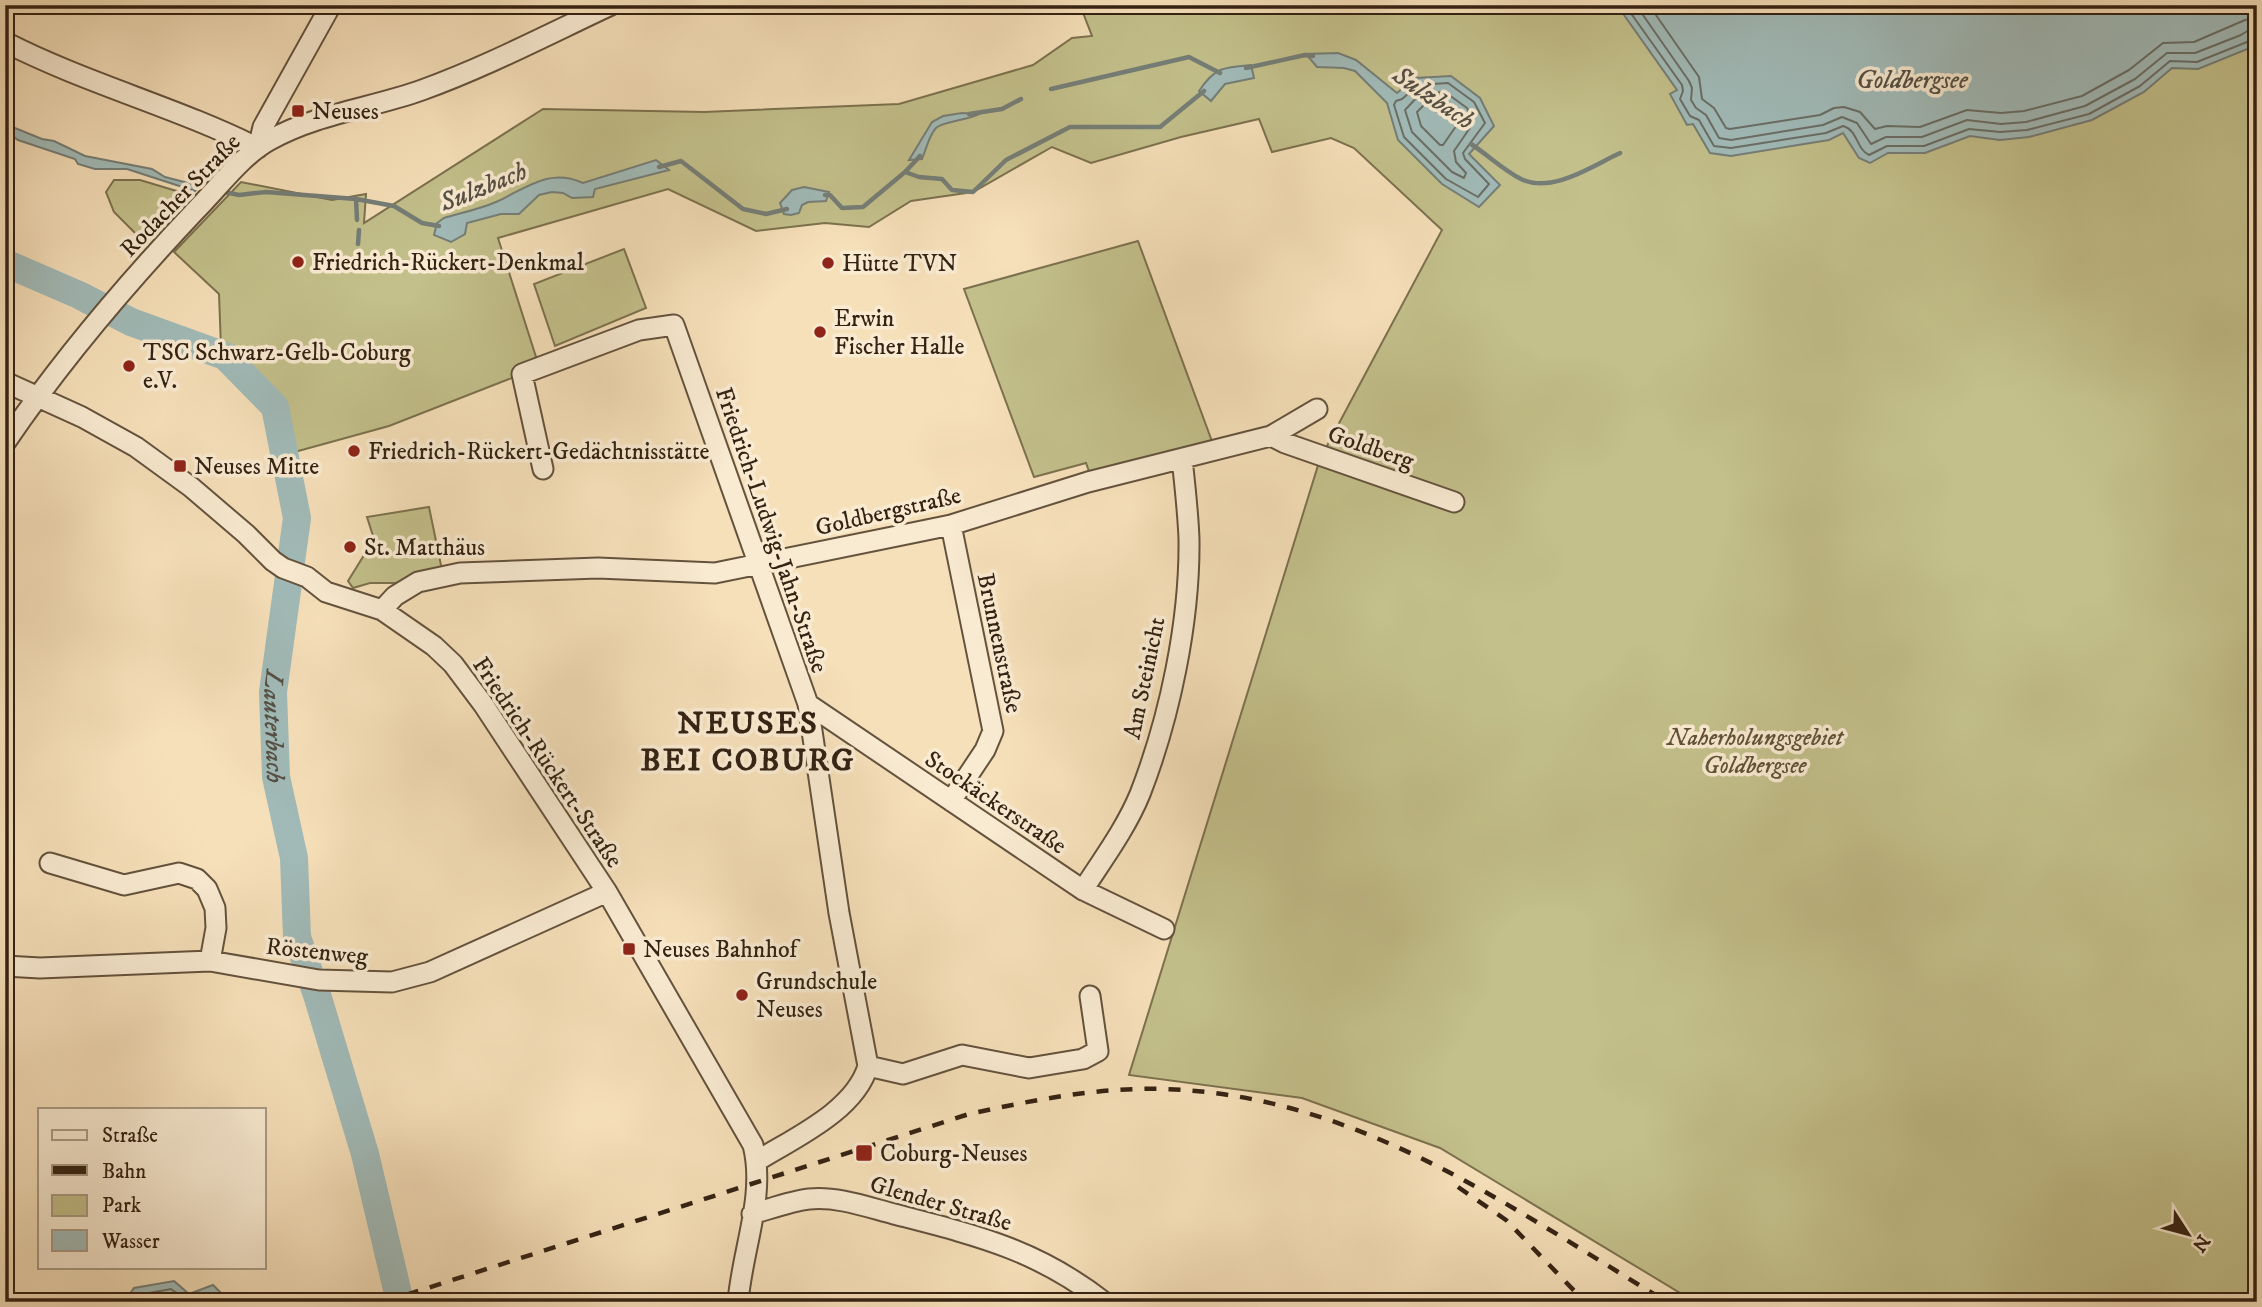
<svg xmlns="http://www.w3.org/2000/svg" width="2262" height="1307" viewBox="0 0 2262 1307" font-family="'IM FELL DW Pica',serif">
	<rect width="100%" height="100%" fill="#f6e0ba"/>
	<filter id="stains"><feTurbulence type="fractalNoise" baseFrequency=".00286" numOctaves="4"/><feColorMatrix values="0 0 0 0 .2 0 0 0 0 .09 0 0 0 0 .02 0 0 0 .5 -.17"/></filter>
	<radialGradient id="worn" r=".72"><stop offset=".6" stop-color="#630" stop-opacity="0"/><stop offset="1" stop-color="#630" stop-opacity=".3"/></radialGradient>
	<path fill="#c3c08b" stroke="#7c714f" stroke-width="2" d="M1080,5H2257V1302H1695L1440,1148L1302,1098L1129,1075L1320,459L1442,230L1354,148L1331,138L1272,152L1259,119L1181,137L1091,163L1052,147L973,192L911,201L869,227L825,223L756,231L668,189L498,238L537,360L522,374L389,426L291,453L278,397L221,347L219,294L174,252L241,182L332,200L366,194L364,223L543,109L704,112L899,104L1033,65L1072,38L1092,36Z
		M114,180H140L190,195L145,243L114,212L106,192Z
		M1138,241L1213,444L1090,474L1086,463L1034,477L964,289Z
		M624,249L646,308L555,346L534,284Z
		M429,507L442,570L396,583H370L353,588L348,581L374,539L367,517Z"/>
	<path fill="#a1bbb9" stroke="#757e77" stroke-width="2" d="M1617,5H2257V42L2250,48L2198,69L2172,68L2144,92L2092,120L2029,137L2000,140L1970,136L1925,153H1888L1870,163L1859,158L1843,133L1829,140L1731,156L1710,153L1693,124L1687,125L1670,94L1677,90Z
		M1338,53L1356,60L1397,93L1415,78L1451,76L1480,98L1494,126L1469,154L1500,185L1479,207L1442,184L1398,140L1387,103L1355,71L1344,68L1317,67L1306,54Z
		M1251,65L1254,78L1225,84L1211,101L1199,91C1215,67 1224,67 1251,65Z
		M962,113L979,114C968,120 942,122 936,128C929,135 926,150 922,159L909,160L932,122L943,116Z
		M5,124L42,139L54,141L85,156L152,169L165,177L200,186L195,191L127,169H95L78,164L75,159L18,140L5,130Z
		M656,160L669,170L595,189L593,197L572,198L563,193L552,192L539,195L519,214H501L467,223L465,234L451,242L434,235L437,223L444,218C461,213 480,209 496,202C525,189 549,167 583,183Z
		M804,187L829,192L826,201L808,202L802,205L799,213L791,215L784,214L780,203L792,190Z
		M122,311L166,327V339L115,318Z
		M301,508L297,559L287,556L286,543L292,514Z
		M174,1281L189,1294L213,1285L230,1302H124L134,1288Z"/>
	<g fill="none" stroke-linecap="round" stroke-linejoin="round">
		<path stroke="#6a6e66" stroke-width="2" d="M1625,5L1682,85L1683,91L1680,99L1690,116L1699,120L1714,146L1731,148L1826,133L1843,126C1858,130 1856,149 1869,155L1887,146H1924L1969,129L2000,132L2027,130L2089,114L2140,86L2170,61L2197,62L2257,38
			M1636,5L1689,81L1692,88L1691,100L1696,108L1706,115L1719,138L1731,140L1823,125L1842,117L1857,123L1871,144L1886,137H1922L1967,120L2001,124L2026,122L2085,106L2135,79L2167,53H2195L2241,35L2249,30L2257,29
			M1649,5L1699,77L1702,99L1714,108L1726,128L1730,129L1820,115L1834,108L1844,107L1860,112L1875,129L1887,126L1920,127L1967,110L2001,113L2024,111L2082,96L2129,70L2163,43L2194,42L2245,20L2257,18
			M1448,83L1474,102L1485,123L1463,153L1465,159L1489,184L1478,197L1446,179L1404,137L1394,105L1396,101L1402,99L1418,85Z
			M1445,92L1467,108L1474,122L1454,151L1456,162L1466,173L1464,178L1452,172L1412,132L1405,110L1421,93Z
			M1426,103C1441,102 1453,105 1461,119L1443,145H1440L1421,126L1417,112Z
			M133,1302L138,1295L171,1289L187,1300L210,1294L221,1302"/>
		<path stroke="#757e77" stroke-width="4.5" d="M1246,68L1305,55L1313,56
			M1051,89L1189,57L1220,73
			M969,114L1002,109L1021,99
			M1471,144C1488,155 1503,170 1521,179C1552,194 1592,166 1620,153
			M659,167L681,161L743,209L766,214L787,209
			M905,172L919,177L942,179L952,190L973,192L1006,160L1070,127H1160L1204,91
			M220,191L239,195L266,192L356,199L394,206L422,223L439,226
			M825,195H830L842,208L863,207L905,172L920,156
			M356,199L357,220
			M358,244L359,230
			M5,1296L14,1302"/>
		<path stroke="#a1bbb9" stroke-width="28" id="s1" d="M5,263L79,295L131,322L225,356L275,407L297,518L273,692L276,777L294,858L297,937L318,998L365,1154L400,1302"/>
		<g stroke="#64523d" stroke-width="23">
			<path id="minor" d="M5,42C87,84 176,107 258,148L263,127L331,5
				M5,382L82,417L136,447L191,487L246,534L273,561L283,568L307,577L326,592L382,610L434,646L453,664L483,704L607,892L753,1145C766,1196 742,1250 738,1302
				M1271,436L1285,443L1454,502
				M5,443C62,359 127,283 197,209C220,186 241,156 270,140C316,114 372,108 422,90C486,67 549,34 611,5
				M543,469L522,374L639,330L674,325L808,704L839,913L868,1066C855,1111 794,1138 757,1161
				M951,525L993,731L985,750L951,801
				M382,610L395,596L418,582L460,573L598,568L715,573L912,533L951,525L1088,482L1271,436L1317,409
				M808,704L1083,890L1164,929
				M50,863L124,885L179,873L197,879L207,889L215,908L216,928L210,961
				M1083,890C1103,859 1126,828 1140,794C1170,717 1190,621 1189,539C1188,512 1185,486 1182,459
				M5,966L40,968L210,961L319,980L392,982L430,972L607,892
				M868,1066L903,1074L962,1055L1029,1068L1083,1059L1098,1051L1090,996
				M752,1214C770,1209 791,1201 809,1199C837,1196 867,1207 894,1214C975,1235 1036,1249 1104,1302"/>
		</g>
		<use href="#minor" stroke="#f9ebd2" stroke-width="19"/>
		<path stroke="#342213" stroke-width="4.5" stroke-dasharray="12 12" stroke-linecap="butt" d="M1458,1187L1506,1220L1585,1302
			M384,1302L969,1114C1034,1100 1098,1087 1164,1089C1357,1095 1508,1206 1667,1302"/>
	</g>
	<g fill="#8f2418" stroke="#f9ebd2" stroke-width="2.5">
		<rect x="291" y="104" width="14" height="14" rx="3.5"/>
		<circle cx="298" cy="262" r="7"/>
		<circle cx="828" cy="263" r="7"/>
		<circle cx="820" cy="332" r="7"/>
		<circle cx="129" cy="366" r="7"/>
		<circle cx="354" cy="451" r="7"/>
		<rect x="173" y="459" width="14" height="14" rx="3.5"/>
		<circle cx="350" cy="547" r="7"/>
		<rect x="622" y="942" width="14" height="14" rx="3.5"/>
		<circle cx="742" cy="995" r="7"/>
		<rect x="855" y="1144" width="18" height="18" rx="3.5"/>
	</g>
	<g text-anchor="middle" stroke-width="7" stroke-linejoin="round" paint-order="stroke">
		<g font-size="24" fill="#342213" stroke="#f9ebd2" text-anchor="start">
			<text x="312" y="119">Neuses</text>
			<text x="312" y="270">Friedrich-Rückert-Denkmal</text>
			<text x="842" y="271">Hütte TVN</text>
			<text x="834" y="326">Erwin<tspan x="834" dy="28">Fischer Halle</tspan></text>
			<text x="143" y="360">TSC Schwarz-Gelb-Coburg<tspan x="143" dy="28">e.V.</tspan></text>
			<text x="368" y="459">Friedrich-Rückert-Gedächtnisstätte</text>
			<text x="194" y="474">Neuses Mitte</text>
			<text x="364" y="555">St. Matthäus</text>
			<text x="643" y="957">Neuses Bahnhof</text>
			<text x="756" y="989">Grundschule<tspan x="756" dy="28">Neuses</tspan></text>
			<text x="880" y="1161">Coburg-Neuses</text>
		</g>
		<g font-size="24" fill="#342213" stroke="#f9ebd2">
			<text transform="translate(180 195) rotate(-46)" y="8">Rodacher Straße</text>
			<text transform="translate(1371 447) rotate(19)" y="8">Goldberg</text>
			<text transform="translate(888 511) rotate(-13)" y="8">Goldbergstraße</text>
			<text transform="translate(772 530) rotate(71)" y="8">Friedrich-Ludwig-Jahn-Straße</text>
			<text transform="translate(1000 643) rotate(78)" y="8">Brunnenstraße</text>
			<text transform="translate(1144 678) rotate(-78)" y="8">Am Steinicht</text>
			<text transform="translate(548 762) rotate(56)" y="8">Friedrich-Rückert-Straße</text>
			<text transform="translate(996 802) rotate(34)" y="8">Stockäckerstraße</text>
			<text transform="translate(317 951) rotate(6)" y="8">Röstenweg</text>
			<text transform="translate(941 1203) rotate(16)" y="8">Glender Straße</text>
		</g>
		<g font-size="24" font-style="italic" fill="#5f5137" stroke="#f9ebd2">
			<text x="1755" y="745">Naherholungsgebiet<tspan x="1755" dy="28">Goldbergsee</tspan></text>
		</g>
		<g font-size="26" font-style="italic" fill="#555045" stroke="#f9ebd2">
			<text x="1912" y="88">Goldbergsee</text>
			<text transform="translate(1434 97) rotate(34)" y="9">Sulzbach</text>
			<text transform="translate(483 186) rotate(-22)" y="9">Sulzbach</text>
			<text dy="9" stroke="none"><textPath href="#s1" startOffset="634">Lauterbach</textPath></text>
		</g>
		<g font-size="32" font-weight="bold" letter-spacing="2" fill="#342213" stroke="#f9ebd2">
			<text x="748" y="733">NEUSES<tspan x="748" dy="37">BEI COBURG</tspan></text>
		</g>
	</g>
	<rect width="2262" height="1307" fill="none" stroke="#f6e0ba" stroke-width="28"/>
	<rect x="7" y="7" width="2248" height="1293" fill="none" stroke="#342213" stroke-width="3.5"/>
	<rect x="14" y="14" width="2234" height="1279" fill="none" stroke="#342213" stroke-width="2"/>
	<rect x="38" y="1108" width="228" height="161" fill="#f9ebd2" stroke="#aa9b86" stroke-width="2"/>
	<rect x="52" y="1130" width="35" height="10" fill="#f9ebd2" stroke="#aa9b86" stroke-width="2"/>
	<text x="102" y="1142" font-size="21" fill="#342213">Straße</text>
	<rect x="52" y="1165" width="35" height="10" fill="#342213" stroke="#aa9b86" stroke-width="2"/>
	<text x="102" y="1178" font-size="21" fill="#342213">Bahn</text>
	<rect x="52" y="1195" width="35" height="21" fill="#c3c08b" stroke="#aa9b86" stroke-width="2"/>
	<text x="102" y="1212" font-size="21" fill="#342213">Park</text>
	<rect x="52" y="1230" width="35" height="21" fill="#a1bbb9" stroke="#aa9b86" stroke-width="2"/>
	<text x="102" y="1248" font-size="21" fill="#342213">Wasser</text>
	<g transform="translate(2188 1234) rotate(126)" stroke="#f9ebd2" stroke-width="5" paint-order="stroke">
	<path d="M0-5L12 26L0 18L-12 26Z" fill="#342213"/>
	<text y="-10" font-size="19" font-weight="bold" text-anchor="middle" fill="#342213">N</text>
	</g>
	<rect width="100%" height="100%" filter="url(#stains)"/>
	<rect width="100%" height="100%" fill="url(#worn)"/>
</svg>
